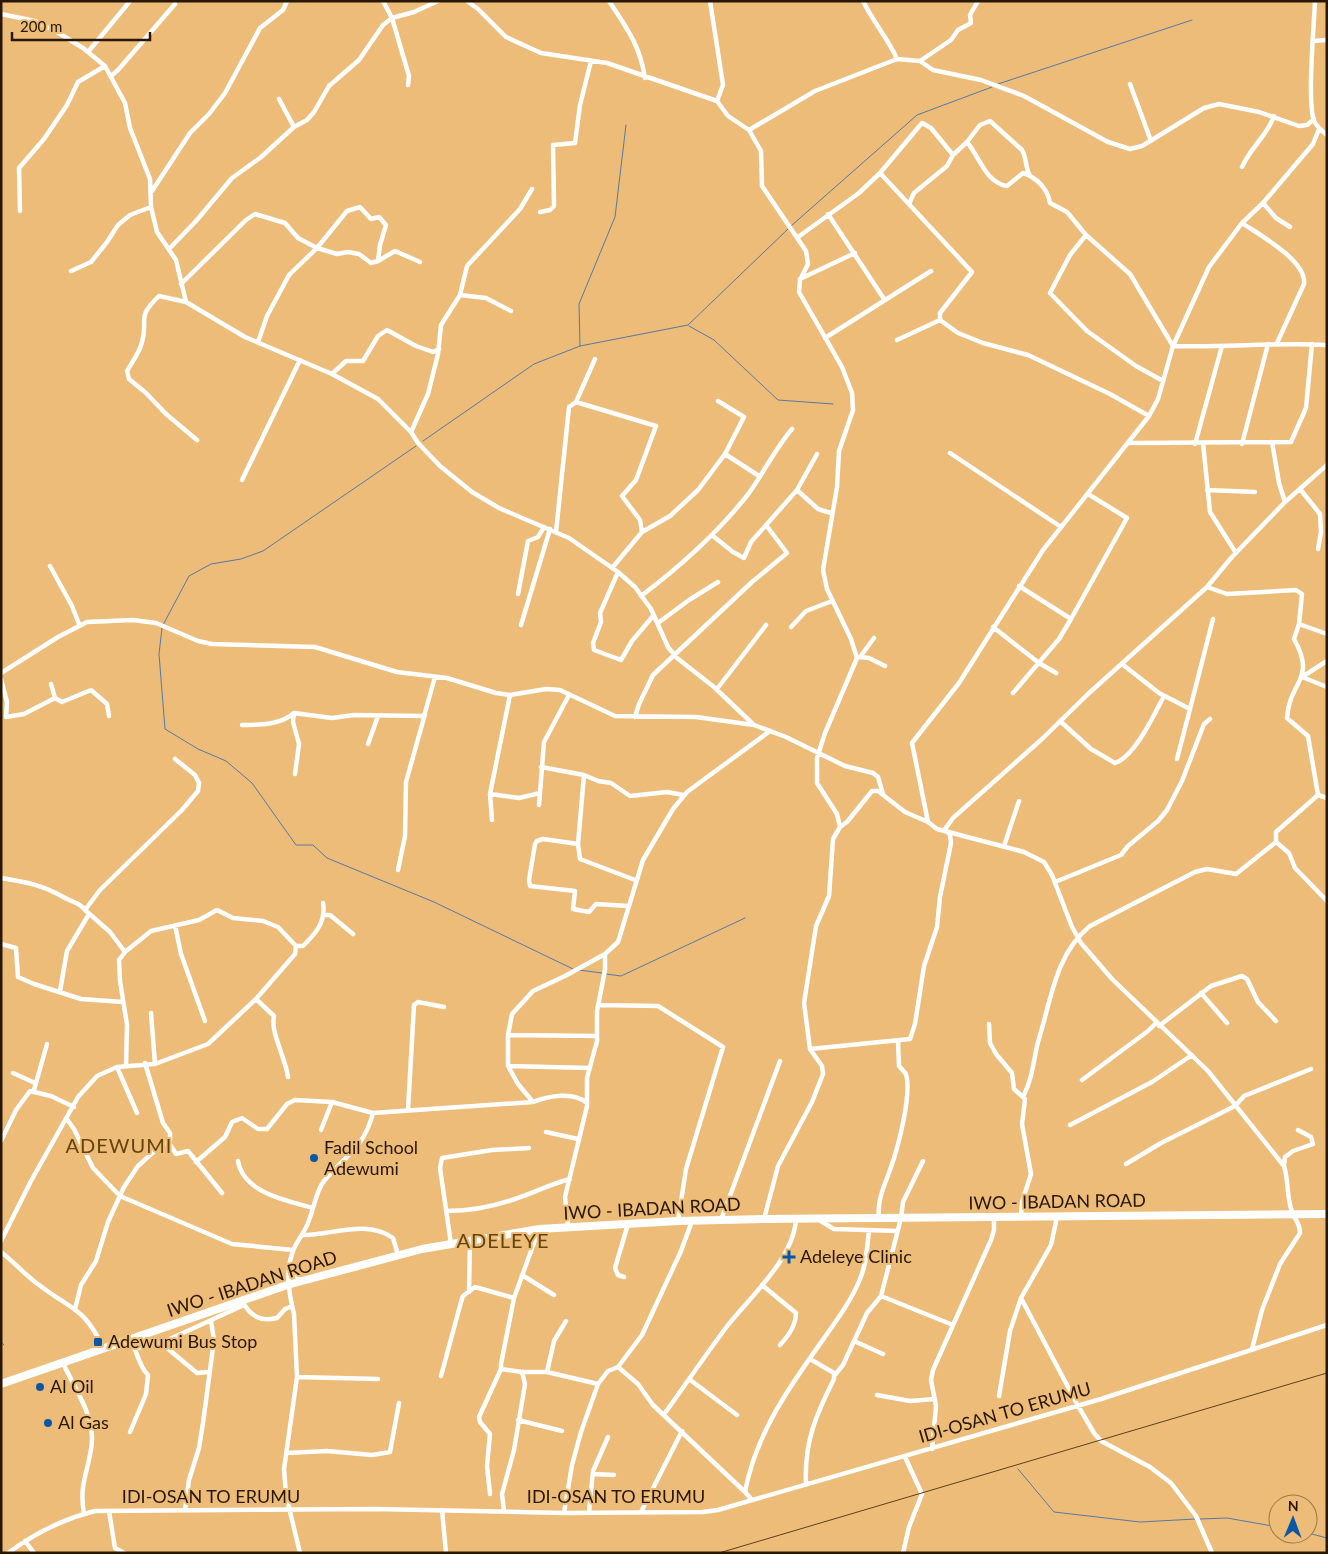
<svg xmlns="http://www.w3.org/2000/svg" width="1328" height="1554" viewBox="0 0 1328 1554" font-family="Lato,sans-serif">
	<rect width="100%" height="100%" fill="#ecbc78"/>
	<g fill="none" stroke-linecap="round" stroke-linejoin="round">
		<path stroke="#557aa8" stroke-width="1" d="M998,84L1192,20
			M791,226L917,115L992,87
			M689,326L714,340L778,400L833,404
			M580,346L579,304L615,217L626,125
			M423,441L534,364L580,346L688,325L788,229
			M163,625L189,576L211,564L241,559L263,551L416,446
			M162,628L159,654L165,729L198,749L226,761L252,783L296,845H313L327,858L434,902L573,969
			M579,970L602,973
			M606,974L621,976L745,918
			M1,1342L4,1345
			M1018,1469L1054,1512L1140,1522L1196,1519
			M1200,1519L1227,1518L1278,1527
			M1308,1533L1327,1538"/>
		<path stroke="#fff" stroke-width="4.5" d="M383,1L392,18L409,76L408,85
			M467,1L478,9L506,37L541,53L607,63L717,101
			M609,1C626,27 640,45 645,78
			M710,1L723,85L717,101L728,116L749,130L761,151L762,186L806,251L808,264L800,280L799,292L842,367L852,393L853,410L839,451L837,487L823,570L827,589L851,639L857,658L825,733L817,758V783L837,814L840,827
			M863,1C873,22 888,38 897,59
			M1315,1C1314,26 1307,101 1314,121C1317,127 1322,131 1327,135
			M1,14L35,21L57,32L83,48L105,66L125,103L130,128L150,179L151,207L157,232L176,260L186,302L245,337L332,374L378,399L411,432L418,443L440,466L472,492L499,508L569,538L618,572L635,587L651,609L668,647L677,658L714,687L754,725
			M1313,41L1327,40
			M88,52L130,1
			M920,61L951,40L958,30L971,23L970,15L978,1
			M111,76L118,70L175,4
			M1130,84L1151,141
			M279,99L294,127
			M749,130L815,91L897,59L920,61L933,70L981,80L1024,96L1108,142L1130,149L1142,146L1204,108L1219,104L1259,112L1299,126L1307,125L1314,119
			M967,142C979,156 985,182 1007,186L1023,173C1036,177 1048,189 1050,203L1067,212L1086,235L1130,274L1173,346C1224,348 1275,342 1327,345
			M1242,167C1250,148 1267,136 1274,116
			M880,173L972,272L940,313V320L958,333L983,343L1028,355L1110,394L1149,416
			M152,191L190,133L209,114L225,93L260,28L283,10L287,1
			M1263,203L1276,218L1290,227
			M909,204L914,193L947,166L953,155L967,142L980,125L990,121L1022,150C1027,159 1025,167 1030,176
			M20,211L19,168L44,139L67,105L78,82L105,66
			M540,212L550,210L554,206L553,145L575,143L580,105L591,61
			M828,214L884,299
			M1242,223C1260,235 1307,261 1304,284L1277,343
			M1086,235L1070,255L1050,293L1087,331L1136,366L1163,381
			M798,237L859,193L880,173L922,123L931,128L953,155
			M169,249L196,221L232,178L260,158L294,127L307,120L314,112L329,86L359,60L383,25L392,18L414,12L438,1
			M378,261L395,251L420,262
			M71,271L91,262L107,242L118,225L130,215L151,207
			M800,279L855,253
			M181,284L246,220L255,214L285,223L298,238L317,248L337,254L348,252L359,254L371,263L378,261L380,245L386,225L379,217L371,219L360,207L347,211L317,248L289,275L267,316L258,342
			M460,295L486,298L511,311
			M186,302L159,296C135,319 149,318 142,342C140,352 132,362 127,371L129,379L146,393L166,414L197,440
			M825,338L931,271
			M897,340L940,320
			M332,374L346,361H363L378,336L387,330L416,346L433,352L439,349
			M576,402L595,359
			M411,432L428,394L438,354L441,325L460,295L467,266L520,209L532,189
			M1272,442L1279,483L1285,502
			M1129,443L1291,442L1306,408L1312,344
			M1203,443L1210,512L1236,553
			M1195,444L1222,346
			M1242,444L1268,344
			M950,453L1061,527
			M725,454L759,476
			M242,480L300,360
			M1300,489L1320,514L1321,532L1318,549
			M797,490L818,509L831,513
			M1207,490L1255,492
			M556,532L569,407L576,402L656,426L636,480L622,496L640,520L642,532
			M713,536L733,552L744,558L751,542L797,490L817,454
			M50,566L72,606L79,624
			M612,568L642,532L670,516L698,490L725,454L744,417L718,401
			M618,572L600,613L601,622L593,643L594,650L621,660L632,641L653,616
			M1207,587L1227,594L1296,590L1302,594L1299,624L1294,639C1317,680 1289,681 1287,718L1308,736L1318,795L1276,832V842
			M518,594L528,541L538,537L544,527
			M641,596C682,565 718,533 749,493C764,472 775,449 792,429
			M1071,619L1127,518L1088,494
			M658,623L689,600L718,582
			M1299,624L1327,634
			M521,625L550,529
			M791,627L806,611L832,601
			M993,627L1039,663L1056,673
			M860,657L869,658L885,666
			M860,657L874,638
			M1327,661L1302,677L1327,687
			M1122,664L1159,693L1190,709L1177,759
			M1,673L58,637L87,622L133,620L156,623L198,641L212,644L315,647L397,672L447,678L496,693L510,695L546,689L560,690L615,716L696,717L754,725L786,737L845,766L873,773L878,777L883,794
			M1,679L7,702L6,717L24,714L55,698L51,684
			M717,689L766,625
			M1013,693L1059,639L1071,619L1019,586
			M55,698L62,702L91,690L107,704L109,716
			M1190,709L1213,619
			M294,713L293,722L299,744L295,774
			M635,717L639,704L653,675L752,582L787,553L766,525
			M1060,721L1091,749L1115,763C1135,756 1154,715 1164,696
			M242,725C260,725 280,725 294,713L332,718L354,715L424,716L435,677
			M368,744L378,716
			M541,767L584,775L578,844
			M584,775L598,781L611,783L630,796L667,792L683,795
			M490,794L519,798L540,793
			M1318,795L1327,798
			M539,805L544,742L569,695
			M492,820L490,794L510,695
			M1004,846L1019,801
			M398,870L405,836L406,782L425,714
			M1,878C26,882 43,885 65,898C74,903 79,902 85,910
			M1055,882L1121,855L1128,846L1158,821L1167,810L1182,781L1204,724L1210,719
			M628,906L596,904L589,912L573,909L575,891L530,886L529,880L535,844L537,841L543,839L578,844L580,859L635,880
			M325,915H330L353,934
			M175,925L181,954L205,1021
			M1,944L16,948L18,977L34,984L81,999L123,1002
			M296,946H303C316,933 326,922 323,903
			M125,952L110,932L85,910L100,890L182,810L198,791L199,783L195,775L175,759
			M60,991L67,951L89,914
			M1201,993L1227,1023
			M256,999L274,1016C270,1032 286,1059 288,1077
			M598,1005L658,1006L723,1047L686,1169L678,1221
			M151,1013L155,1064
			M989,1024L990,1043L996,1054L1012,1073L1014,1089L1025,1099L1022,1124L1031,1174L1022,1202L1021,1217
			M1159,1026L1211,986L1242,976L1247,979L1258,1002L1276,1021
			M508,1035L597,1036
			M810,1049L910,1039L915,1024L924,966L937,927L940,897L951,843L950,835L945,829L953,818L1042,739L1088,694L1207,587L1231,558L1285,502L1327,465
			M508,1066L590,1068
			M117,1067L137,1113
			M13,1073L35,1083
			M1082,1080L1148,1031L1156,1023
			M34,1090L47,1044
			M1023,1097C1033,1077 1033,1062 1038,1042C1051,1001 1055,954 1090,926L1195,872L1207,869L1236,874L1276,842L1289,853L1295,868L1327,901
			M587,1103C573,1091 549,1096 533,1102L518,1084L508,1066V1035L512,1014L533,991L565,976L605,954L618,942L643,860L673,809L687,792L770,731
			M408,1110L414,1005L418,1002L444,1007
			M66,1118L74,1129L93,1168L120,1196L232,1244L293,1250
			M1070,1125L1152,1082L1192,1055
			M321,1130L332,1102
			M546,1132L578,1139
			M1,1141L16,1110L30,1091L51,1096L74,1107
			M169,1143L176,1154L188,1151L222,1193
			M238,1161C243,1193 288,1201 313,1208
			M196,1162L225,1137L232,1122L242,1118L258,1129H267L287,1104L295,1100L332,1102L373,1113L533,1102
			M1126,1164L1161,1143L1235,1106L1244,1096L1311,1069
			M1284,1165L1285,1157L1293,1151L1313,1144L1311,1137L1298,1130
			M447,1211C471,1211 492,1207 515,1199C534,1193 550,1184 570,1179
			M1057,1217L1051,1245L1021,1298L1077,1404L1094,1433L1101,1441L1150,1467L1171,1483L1196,1516L1212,1553
			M764,1219L778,1166L812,1102L823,1074L822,1066L810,1049L804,1003L816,926L829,896L833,839L840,827L847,822L872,791H878L905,812L928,822
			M879,1219C877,1199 884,1187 890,1170C898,1148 912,1095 906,1074L899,1066L898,1041
			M721,1220L780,1061
			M819,1220L834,1229L897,1231
			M568,1227L565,1197L587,1106V1078L597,1041V1011L605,970V954
			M303,1235C333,1235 366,1219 393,1238L398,1255
			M1,1241L31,1181L78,1097L97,1076L117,1067L155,1064L208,1044L256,999L295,954L296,946L278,927L263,921L233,918L217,910L199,920L151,931L125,952L119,960L120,981L127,1025L126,1066
			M451,1244L440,1168L442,1158L492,1150L529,1148
			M1,1252C14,1262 25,1275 39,1285C73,1311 84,1307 104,1349
			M290,1268L300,1281
			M522,1275L554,1295
			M624,1277L618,1275L615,1268L628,1224
			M762,1285L796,1313C796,1326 788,1336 780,1345
			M469,1292L470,1241
			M881,1296L953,1325
			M243,1302C250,1316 261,1322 277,1318L285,1309L290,1307
			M75,1309L81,1285L96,1261L108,1222L124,1187L138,1166L159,1147L170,1141V1133L163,1123L145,1063
			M854,1341L883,1354
			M161,1343L197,1373L208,1372
			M136,1348L161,1343L244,1305
			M1252,1349L1262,1310L1280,1264L1300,1233C1300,1224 1296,1221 1293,1214C1286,1199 1289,1181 1284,1166L1208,1071L1112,979L1081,943L1072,927L1052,875L1044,862L1024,852L937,829L928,822L912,743L959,683L1043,550L1149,416L1158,399L1173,346L1209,267L1242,223L1263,203L1313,144L1319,129
			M63,1363C75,1390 97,1418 91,1449C87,1475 79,1485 84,1514
			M618,1367L638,1384L653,1405L745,1492
			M522,1372H547L598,1384
			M547,1372L554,1341L566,1321
			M441,1376L461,1302L463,1296L475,1287L514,1298
			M834,1376L843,1365L867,1313L881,1296L901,1218L903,1202L923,1161
			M297,1377L378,1379
			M689,1379L737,1415
			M877,1395L910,1401L935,1399
			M999,1396L1010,1331L1021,1298
			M665,1413C686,1384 706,1354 728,1325C751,1296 793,1259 796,1220
			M518,1420L562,1431
			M130,1432L146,1394L148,1375C138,1365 138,1352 130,1340
			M932,1449L936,1406L931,1380L933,1370L991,1240L994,1230V1217
			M287,1453L327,1451L372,1455L390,1452L399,1403
			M593,1474L614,1475
			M806,1484C804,1442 816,1415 834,1379V1373L810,1359
			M490,1494L487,1466L490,1434L480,1422L479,1417L501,1369
			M752,1500L745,1492C756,1432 792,1383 827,1334C839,1317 852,1299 860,1279C867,1263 867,1246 869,1230
			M185,1510L189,1480L199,1448L203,1423L214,1340L211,1321
			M442,1510L446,1553
			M109,1511L115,1548L124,1553
			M504,1511L502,1494L514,1450L525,1384L522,1372L501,1369V1364L514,1298L539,1229
			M589,1512L593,1471L608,1437
			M641,1512L682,1431
			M564,1513L572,1465L581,1432L598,1384L608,1371L618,1367L642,1335L681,1251L692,1221
			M25,1541L34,1553
			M8,1553C35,1533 63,1519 95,1511L375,1509L564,1513L703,1512L718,1510L1101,1399L1327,1325
			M300,1553L286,1495L284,1469L297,1377L294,1314C289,1294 285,1272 293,1251C297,1240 306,1231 309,1220C314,1208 316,1191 324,1181C345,1156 364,1148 373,1113
			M903,1553L909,1527L922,1494L905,1457"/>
		<path stroke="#fff" stroke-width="8" d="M1,1384L287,1285L422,1249L539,1229L678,1221L764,1219L1327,1214"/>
		<path stroke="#5b411f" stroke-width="1" d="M719,1553L1327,1373"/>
	</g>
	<g fill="#0a57a6" stroke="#ecbc78" stroke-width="2">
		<circle cx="314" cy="1158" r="5"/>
		<path d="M786.5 1249.5h5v5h5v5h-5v5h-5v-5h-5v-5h5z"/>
		<rect x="93" y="1337" width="10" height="10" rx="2.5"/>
		<circle cx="40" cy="1387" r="5"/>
		<circle cx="48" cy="1423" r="5"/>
	</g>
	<g text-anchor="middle" stroke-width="4" stroke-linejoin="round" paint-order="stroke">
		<g font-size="18" fill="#291700" stroke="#ecbc78" text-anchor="start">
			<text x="324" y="1154">Fadil School<tspan x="324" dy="21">Adewumi</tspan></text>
			<text x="800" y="1263">Adeleye Clinic</text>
			<text x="108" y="1348">Adewumi Bus Stop</text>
			<text x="50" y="1393">Al Oil</text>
			<text x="58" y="1429">Al Gas</text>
		</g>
		<g font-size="18" fill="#291700" stroke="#ecbc78">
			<text transform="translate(1057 1202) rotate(-1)" y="6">IWO - IBADAN ROAD</text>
			<text transform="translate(652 1209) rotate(-3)" y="6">IWO - IBADAN ROAD</text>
			<text transform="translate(252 1284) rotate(-18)" y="6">IWO - IBADAN ROAD</text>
			<text transform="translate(1005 1413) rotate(-16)" y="6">IDI-OSAN TO ERUMU</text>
			<text x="211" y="1503">IDI-OSAN TO ERUMU</text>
			<text x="616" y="1503">IDI-OSAN TO ERUMU</text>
		</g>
		<g font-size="20" letter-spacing="1" fill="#65430a" stroke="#ecbc78">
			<text x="119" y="1153">ADEWUMI</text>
			<text x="503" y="1248">ADELEYE</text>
		</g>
	</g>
	<rect width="1328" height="1554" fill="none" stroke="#291700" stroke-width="5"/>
	<g transform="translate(1293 1519) rotate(1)"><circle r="24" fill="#ecbc78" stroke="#9e7a48"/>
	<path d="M0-4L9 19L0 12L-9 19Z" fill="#0a57a6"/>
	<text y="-8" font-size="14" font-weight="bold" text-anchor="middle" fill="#291700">N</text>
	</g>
	<path d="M12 32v8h138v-8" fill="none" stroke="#291700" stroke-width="2.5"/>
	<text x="20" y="32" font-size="15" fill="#291700" stroke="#ecbc78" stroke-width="4" paint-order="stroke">200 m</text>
</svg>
